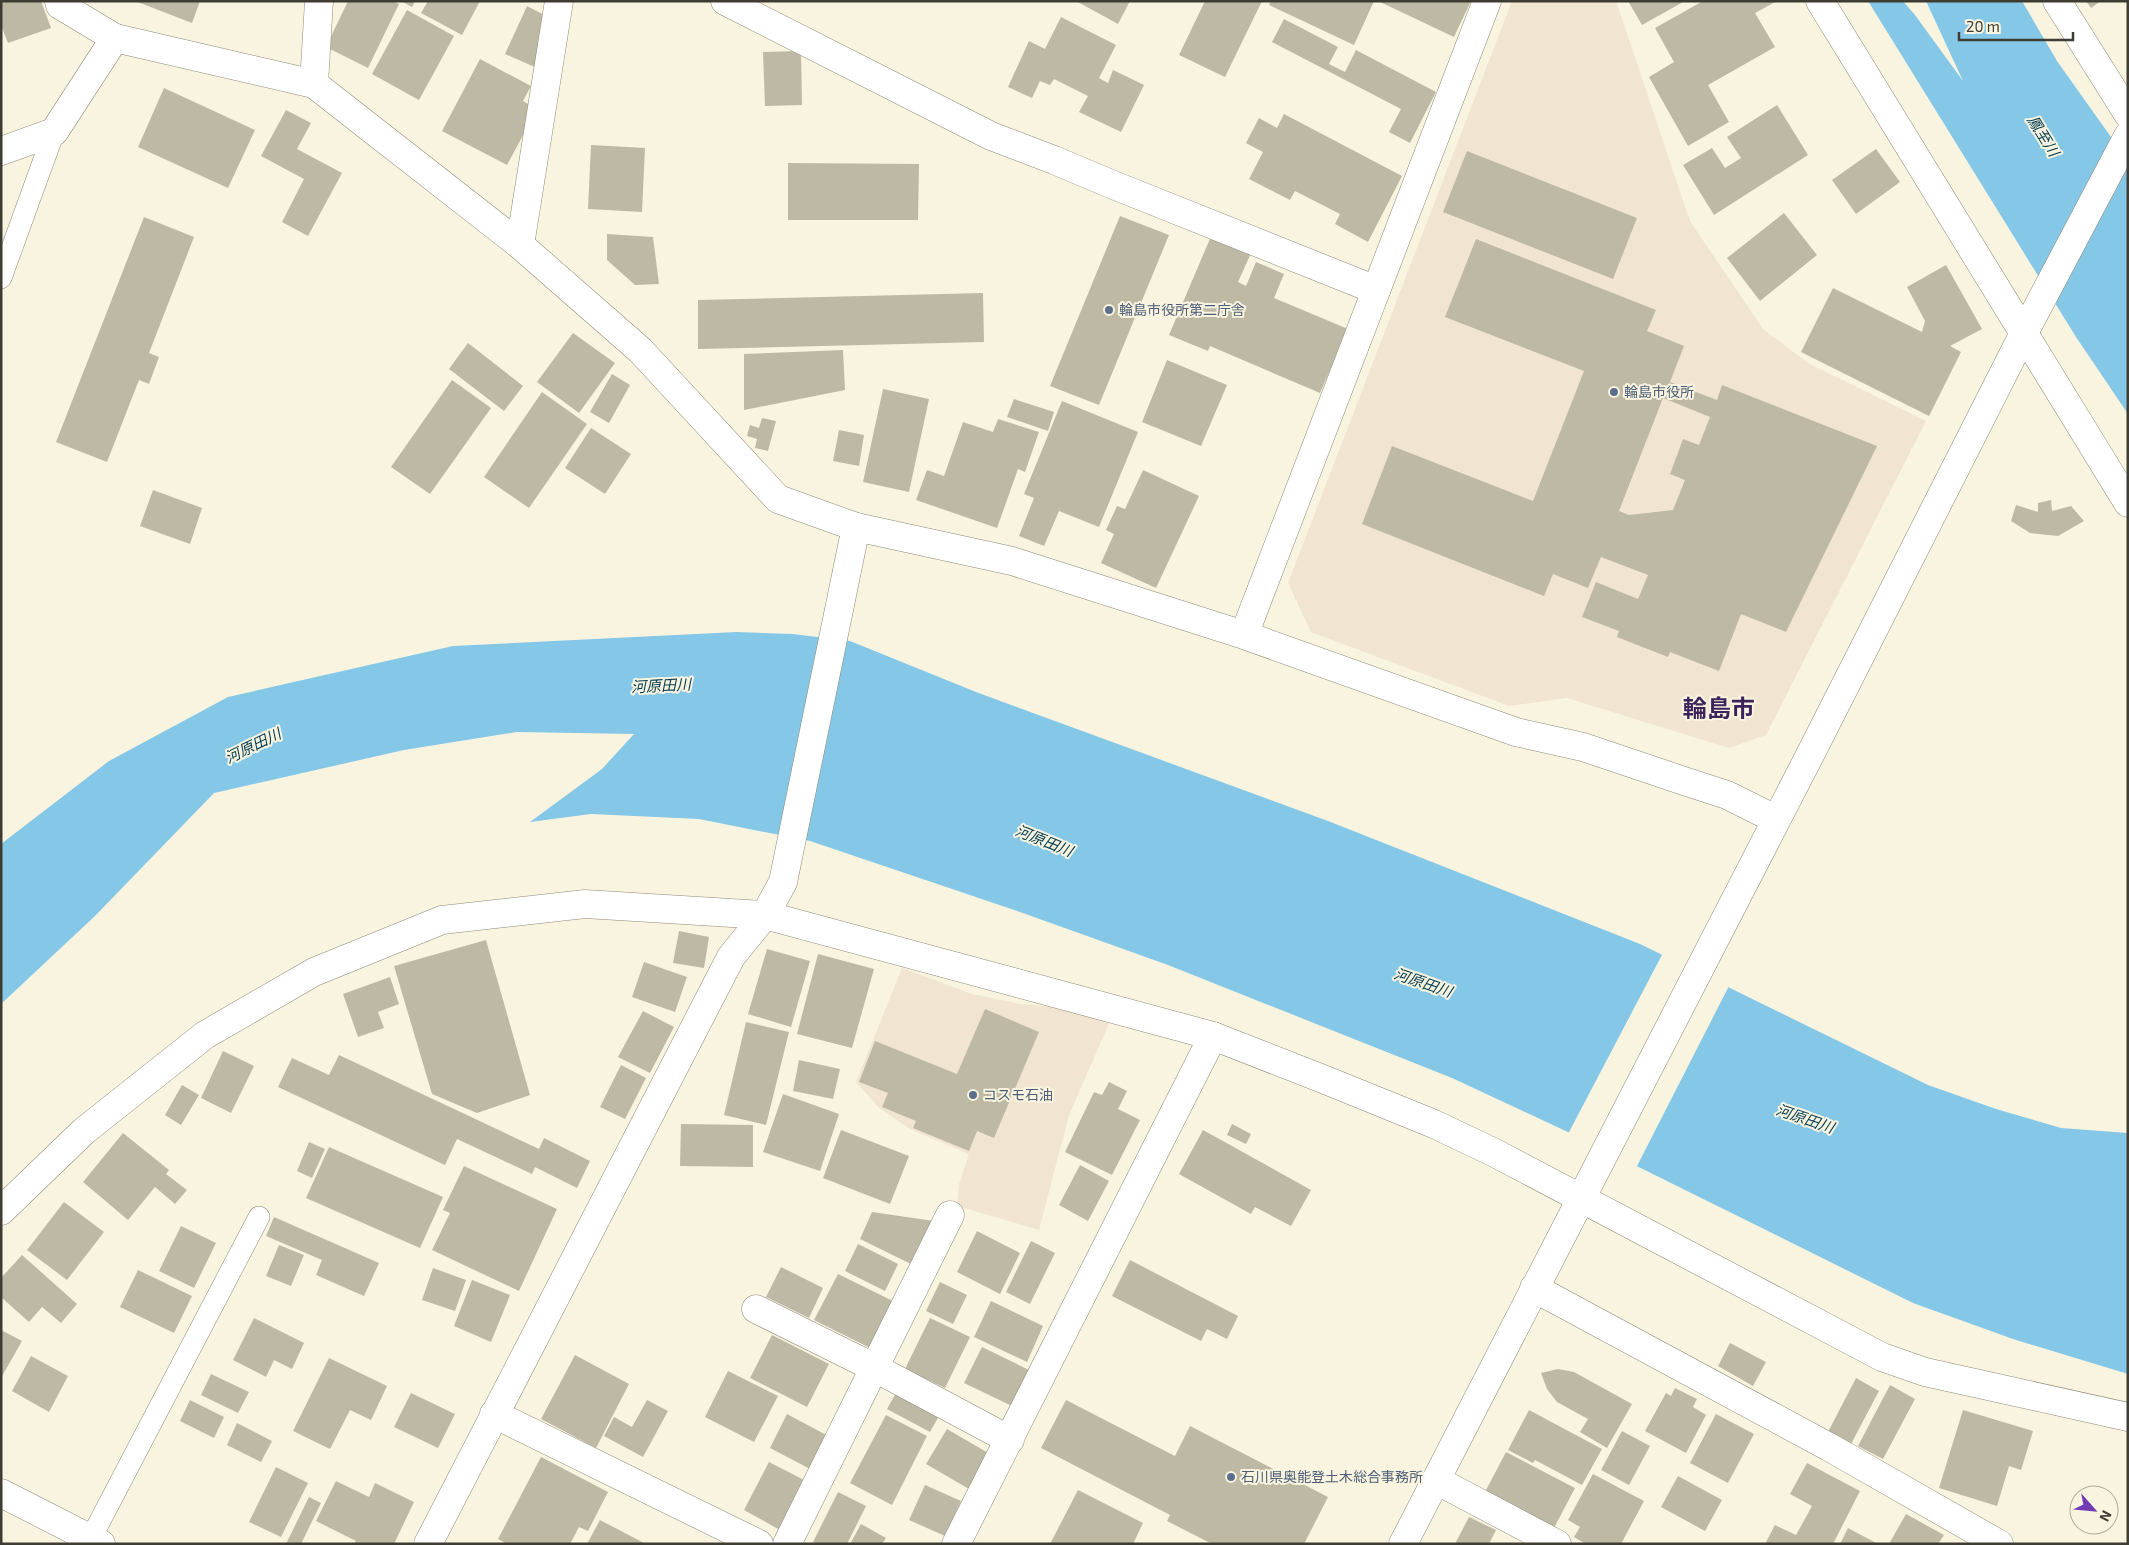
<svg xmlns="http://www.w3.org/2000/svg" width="2129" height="1545" viewBox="0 0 2129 1545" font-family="'Exo 2','Noto Sans JP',sans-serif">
	<rect width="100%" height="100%" fill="#f9f4e0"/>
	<path fill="#f1e5d1" d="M1512,1H1616L1690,221L1763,329L1808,363L1926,421L1766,735L1729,748L1567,698L1509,706L1311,632L1288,583Z
		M902,968L972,994L1020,1004L1077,1009L1112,1017L1069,1115L1039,1230L957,1206L959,1184L969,1154L910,1129L879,1108L856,1082Z"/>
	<path fill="#85c7e7" d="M1868,1H1903L1915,15L1963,81L1926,1H2022L2057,61L2128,161V414L2076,337Z
		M736,632L793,634L850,641L976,692L1328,821L1640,944L1928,1085L1996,1109L2061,1128L2128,1133V1374L2013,1339L1913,1303L1570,1133L1452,1078L1168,965L1020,912L810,841L699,819L591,814L530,822L602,769L634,734L517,732L404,750L214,793L95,916L1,1004V844L109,761L228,697L453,646Z"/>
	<path fill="#f9f4e0" d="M1663,953L1730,984L1636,1168L1568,1134Z"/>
	<path fill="#beb9a5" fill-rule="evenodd" d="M1,1H41L51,28L8,43L1,25Z
		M135,1H200L192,23Z
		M348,1H393L399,4L368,68L326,47Z
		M401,1H415L412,7Z
		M428,1H480L462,35L421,13Z
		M1076,1H1130L1118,24Z
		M1205,1H1262L1225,77L1179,55Z
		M1271,1H1374L1354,45L1269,5Z
		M1378,1H1471L1454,37Z
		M1628,1H1685L1642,25Z
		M1703,1H1777L1755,13L1775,47L1708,85L1729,122L1688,146L1649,77L1674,62L1655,28Z
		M2086,1H2101L2091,8Z
		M527,6L552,19L546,72L505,54Z
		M407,10L454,36L419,100L372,74Z
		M1061,17L1116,45L1099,78L1108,83L1113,70L1144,85L1121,132L1079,112L1088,96L1054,79L1050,85L1040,81L1032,98L1008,87L1029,41L1045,49Z
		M1284,19L1338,47L1329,64L1345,72L1356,50L1436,92L1410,143L1389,132L1401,109L1272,42Z
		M801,51L802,105L765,106L763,52Z
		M480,59L531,86L523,101L537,109L507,165L442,131Z
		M164,88L255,130L228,188L138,147Z
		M1777,105L1808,155L1714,215L1683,165L1712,148L1725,168L1741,158L1727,137Z
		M286,110L311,123L297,149L342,173L308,236L282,222L304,179L261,156Z
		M1284,114L1402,176L1368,242L1335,224L1340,214L1295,191L1290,200L1249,179L1263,152L1246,143L1259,118L1277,128Z
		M591,145L645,148L642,212L588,209Z
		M1876,149L1900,182L1856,214L1832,180Z
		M1467,151L1637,218L1613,279L1443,212Z
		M788,163L919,164L918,220H788Z
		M1784,213L1817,255L1760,301L1727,258Z
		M1120,216L1169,235L1099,405L1050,386Z
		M144,217L194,237L149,353L159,357L149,384L139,380L107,462L56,442Z
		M607,234L653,237L659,284L635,285L607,260Z
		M1212,234L1252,251L1238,282L1246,286L1256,262L1284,274L1274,298L1348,329L1320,393L1210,346L1208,351L1169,335Z
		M1476,239L1656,310L1647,331L1684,346L1670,382L1717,400L1722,385L1877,446L1786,632L1741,614L1719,671L1670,652L1668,657L1617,637L1619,631L1582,617L1596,582L1638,599L1648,575L1601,557L1588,588L1553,574L1544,596L1362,524L1392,446L1533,501L1584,371L1445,317ZM1663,398L1710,417L1699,445L1683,439L1670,474L1685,480L1673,510L1629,515L1619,511Z
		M1946,265L1982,329L1950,346L1961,352L1929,416L1801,352L1833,288L1922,332L1925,321L1907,287Z
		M983,293L984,342L698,349V300Z
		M573,333L615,363L579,413L537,382Z
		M468,343L523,386L504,411L449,369Z
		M843,350L845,390L744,410V354Z
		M1167,360L1227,385L1201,446L1142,422Z
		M612,374L630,385L609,423L590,412Z
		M452,380L491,408L430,494L391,467Z
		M883,389L929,399L909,492L863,482Z
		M542,392L587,424L529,508L484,477Z
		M1014,399L1054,412L1048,431L1007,417Z
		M1062,401L1138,432L1099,527L1059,511L1044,546L1019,536L1034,498L1024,494Z
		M762,418L776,421L768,451L755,448L757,439L747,436L750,425L759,428Z
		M998,419L1039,432L1025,472L1018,469L997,528L916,500L927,470L944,476L963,422L993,432Z
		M591,428L631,454L605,494L565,468Z
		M839,430L864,435L859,466L833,461Z
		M1143,470L1199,496L1156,588L1101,563L1114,534L1106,530L1117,506L1125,509Z
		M153,490L202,508L190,544L140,526Z
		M2051,500L2052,511L2071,506L2084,521L2058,536L2030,533L2011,521L2016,505L2038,512V503Z
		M679,931L709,937L704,968L673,963Z
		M486,940L530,1095L477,1113L432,1094L394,966Z
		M767,949L810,961L791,1027L748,1014Z
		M818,954L874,969L852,1048L797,1034Z
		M644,962L687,977L675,1012L632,997Z
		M390,977L399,1004L378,1012L384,1028L358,1037L343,994Z
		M985,1009L1039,1032L994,1138L977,1131L969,1151L913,1128L916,1121L882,1107L888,1093L859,1082L875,1041L957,1074Z
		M643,1011L674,1027L650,1073L618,1057Z
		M746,1022L789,1032L766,1125L724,1115Z
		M223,1051L254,1066L231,1113L201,1098Z
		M339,1055L539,1149L544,1138L590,1161L577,1188L535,1167L532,1174L457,1139L445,1165L278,1087L292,1058L329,1075Z
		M799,1060L840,1069L833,1099L793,1091Z
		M621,1065L646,1078L625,1119L600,1107Z
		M1109,1082L1127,1091L1118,1109L1140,1120L1112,1175L1065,1152L1094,1092L1102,1095Z
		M182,1085L199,1095L181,1125L165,1115Z
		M783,1094L839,1114L820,1171L763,1152Z
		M681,1124L753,1125V1167L680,1166Z
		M1232,1124L1251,1134L1246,1144L1227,1135Z
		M841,1130L909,1156L890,1204L823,1178Z
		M1203,1130L1311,1190L1291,1226L1255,1207L1251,1214L1179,1174Z
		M123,1133L169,1170L166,1174L187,1190L175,1204L155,1187L128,1220L83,1182Z
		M309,1142L325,1149L312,1178L297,1171Z
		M329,1147L443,1197L420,1248L306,1198Z
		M1080,1165L1109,1181L1088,1221L1059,1205Z
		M464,1166L557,1209L519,1291L432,1250L450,1213L443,1210Z
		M64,1202L104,1232L67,1280L27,1250Z
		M872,1212L934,1221L913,1265L860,1239Z
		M274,1217L379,1263L364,1296L316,1275L322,1260L266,1236Z
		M181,1226L216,1243L194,1288L159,1271Z
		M977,1231L1020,1253L1000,1294L957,1272Z
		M1031,1241L1055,1253L1030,1304L1006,1292Z
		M858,1244L898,1264L885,1291L845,1271Z
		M279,1245L304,1255L291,1286L266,1276Z
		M22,1255L77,1304L61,1323L42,1307L29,1322L1,1297V1278Z
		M1130,1260L1238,1316L1227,1339L1207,1329L1201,1341L1112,1296Z
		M781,1267L823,1288L809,1318L766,1297Z
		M433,1268L466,1280L455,1311L422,1300Z
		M138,1270L192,1296L174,1333L120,1307Z
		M838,1274L893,1301L870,1348L814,1320Z
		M472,1280L510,1295L491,1342L454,1326Z
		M940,1282L967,1295L953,1324L926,1311Z
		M991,1301L1043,1326L1027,1362L974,1337Z
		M254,1318L304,1343L292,1369L274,1360L266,1377L233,1360Z
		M930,1318L970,1337L945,1388L905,1369Z
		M1,1330L22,1341L1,1378Z
		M772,1335L829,1364L807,1407L750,1378Z
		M1730,1343L1766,1362L1753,1386L1718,1366Z
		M982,1347L1029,1370L1012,1406L964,1383Z
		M575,1355L629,1384L596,1448L541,1419Z
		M31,1356L68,1376L49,1412L12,1391Z
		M329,1358L387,1386L371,1420L350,1410L330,1449L293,1431Z
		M1558,1369L1574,1372L1632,1404L1607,1448L1580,1432L1588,1419L1557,1402L1547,1389L1541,1373Z
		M728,1371L778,1396L754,1442L705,1417Z
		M211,1374L249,1392L238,1413L201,1395Z
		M1856,1378L1879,1391L1851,1444L1828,1432Z
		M1890,1385L1915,1399L1883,1459L1858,1446Z
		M1675,1388L1697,1399L1693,1407L1706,1415L1686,1453L1645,1431L1666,1393L1671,1396Z
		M411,1393L455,1414L438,1448L394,1427Z
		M896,1393L939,1416L930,1432L887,1409Z
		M190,1400L224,1417L214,1438L180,1421Z
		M647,1400L668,1411L643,1457L604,1436L614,1417L632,1427Z
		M1066,1400L1175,1456L1190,1426L1328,1497L1304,1544H1212L1167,1521L1170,1515L1041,1448Z
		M1529,1410L1602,1449L1582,1485L1535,1460L1533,1463L1508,1450Z
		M1963,1410L2033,1431L2021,1470L2009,1466L1997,1506L1939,1488Z
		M787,1414L830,1437L812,1470L770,1448Z
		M1716,1414L1754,1434L1728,1483L1690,1463Z
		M886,1415L927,1436L892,1505L850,1483Z
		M237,1423L272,1441L261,1462L227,1445Z
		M947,1429L990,1454L969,1489L926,1464Z
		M1622,1431L1650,1446L1629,1485L1601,1470Z
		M1506,1452L1575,1488L1554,1528L1485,1492Z
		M541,1457L608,1492L588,1531L579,1527L570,1544H507L498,1539Z
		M769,1462L806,1481L780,1530L744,1510Z
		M1807,1463L1860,1491L1833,1544H1765L1775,1525L1796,1535L1812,1506L1790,1494Z
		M276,1467L308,1483L281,1537L249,1522Z
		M1593,1474L1644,1501L1621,1544H1586L1574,1537L1580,1527L1568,1520Z
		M1678,1476L1722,1500L1705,1531L1661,1507Z
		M336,1481L369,1497L375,1483L414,1502L394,1544H354L356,1541L316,1521Z
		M925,1485L961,1501L945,1536L909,1520Z
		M1078,1490L1143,1523L1133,1544H1050Z
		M838,1492L866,1506L847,1544H817L813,1542Z
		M309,1497L321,1503L301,1544H286Z
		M1906,1514L1944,1535L1938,1544H1889Z
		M1469,1517L1496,1530L1489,1544H1455Z
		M600,1520L646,1544H587Z
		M861,1524L886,1538L882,1544H850Z
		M1848,1528L1878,1544H1840Z"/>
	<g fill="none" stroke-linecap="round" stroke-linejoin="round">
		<g stroke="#8e8977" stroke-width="22">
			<path id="lane" d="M1,278L54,132
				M91,1538L259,1217"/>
		</g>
		<g stroke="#8e8977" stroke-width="29">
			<path id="street" d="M59,1L60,5L115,38
				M725,1L991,136L1054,160L1111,184L1376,290
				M1820,1L2128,503
				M2057,1L2128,114
				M314,84L319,1
				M520,245L559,1
				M1534,1288L1829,1447L1999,1544
				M756,1309L875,1368L1010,1440
				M494,1414L759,1544
				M1436,1480L1557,1544
				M428,1544L731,957L765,915L783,882L856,527
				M787,1544L950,1215
				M956,1544L1213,1036"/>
		</g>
		<g stroke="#8e8977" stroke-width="29">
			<path id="secondary" d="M1,151L54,132L115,38L314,84L520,245L640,350L778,499L856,527L1012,561L1244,635L1516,732L1583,747L1684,781L1727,795L1775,819
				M1244,635L1487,1
				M1,1211L84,1131L205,1035L314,972L442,920L585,904L765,915L1213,1036L1323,1079L1434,1124L1495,1153L1882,1357L1925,1372L2128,1417
				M1,1493L101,1544
				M1403,1544L1812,751L2024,333L2128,136"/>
		</g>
		<use href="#lane" stroke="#fff" stroke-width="21"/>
		<use href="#street" stroke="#fff" stroke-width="28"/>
		<use href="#secondary" stroke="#fff" stroke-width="28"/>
	</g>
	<g fill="#5c6f8a" stroke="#f9f4e0" stroke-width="2">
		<circle cx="1109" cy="310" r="5"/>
		<circle cx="1614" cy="392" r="5"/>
		<circle cx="973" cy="1095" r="5"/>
		<circle cx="1231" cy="1477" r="5"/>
	</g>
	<g text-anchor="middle" stroke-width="4" stroke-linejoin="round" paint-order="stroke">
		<g font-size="14" fill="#4e5e75" stroke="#f9f4e0" text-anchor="start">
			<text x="1119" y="315">輪島市役所第二庁舎</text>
			<text x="1624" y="397">輪島市役所</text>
			<text x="983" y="1100">コスモ石油</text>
			<text x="1241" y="1482">石川県奥能登土木総合事務所</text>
		</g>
		<g font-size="15" font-style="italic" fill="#003b50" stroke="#f9f4e0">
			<text transform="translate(2043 136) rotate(58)" y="5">鳳至川</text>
			<text transform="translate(661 686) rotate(-3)" y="5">河原田川</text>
			<text transform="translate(253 746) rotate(-26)" y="5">河原田川</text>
			<text transform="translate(1044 841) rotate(22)" y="5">河原田川</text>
			<text transform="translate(1423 983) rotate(19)" y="5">河原田川</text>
			<text transform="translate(1805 1119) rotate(19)" y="5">河原田川</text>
		</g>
		<g font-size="24" font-weight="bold" fill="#3c235c" stroke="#f9f4e0">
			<text x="1719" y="717">輪島市</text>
		</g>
	</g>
	<rect width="2129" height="1545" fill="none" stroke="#3f3c34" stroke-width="5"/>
	<g transform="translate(2094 1510) rotate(117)"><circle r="24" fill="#f9f4e0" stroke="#afaa9b"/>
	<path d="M0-4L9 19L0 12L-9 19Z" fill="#733cb3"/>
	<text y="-8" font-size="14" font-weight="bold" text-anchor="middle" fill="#3f3c34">N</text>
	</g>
	<path d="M1959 32v8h114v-8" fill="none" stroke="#3f3c34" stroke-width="2.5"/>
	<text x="1966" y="32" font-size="15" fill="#3f3c34" stroke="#f9f4e0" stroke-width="4" paint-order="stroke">20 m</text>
</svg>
